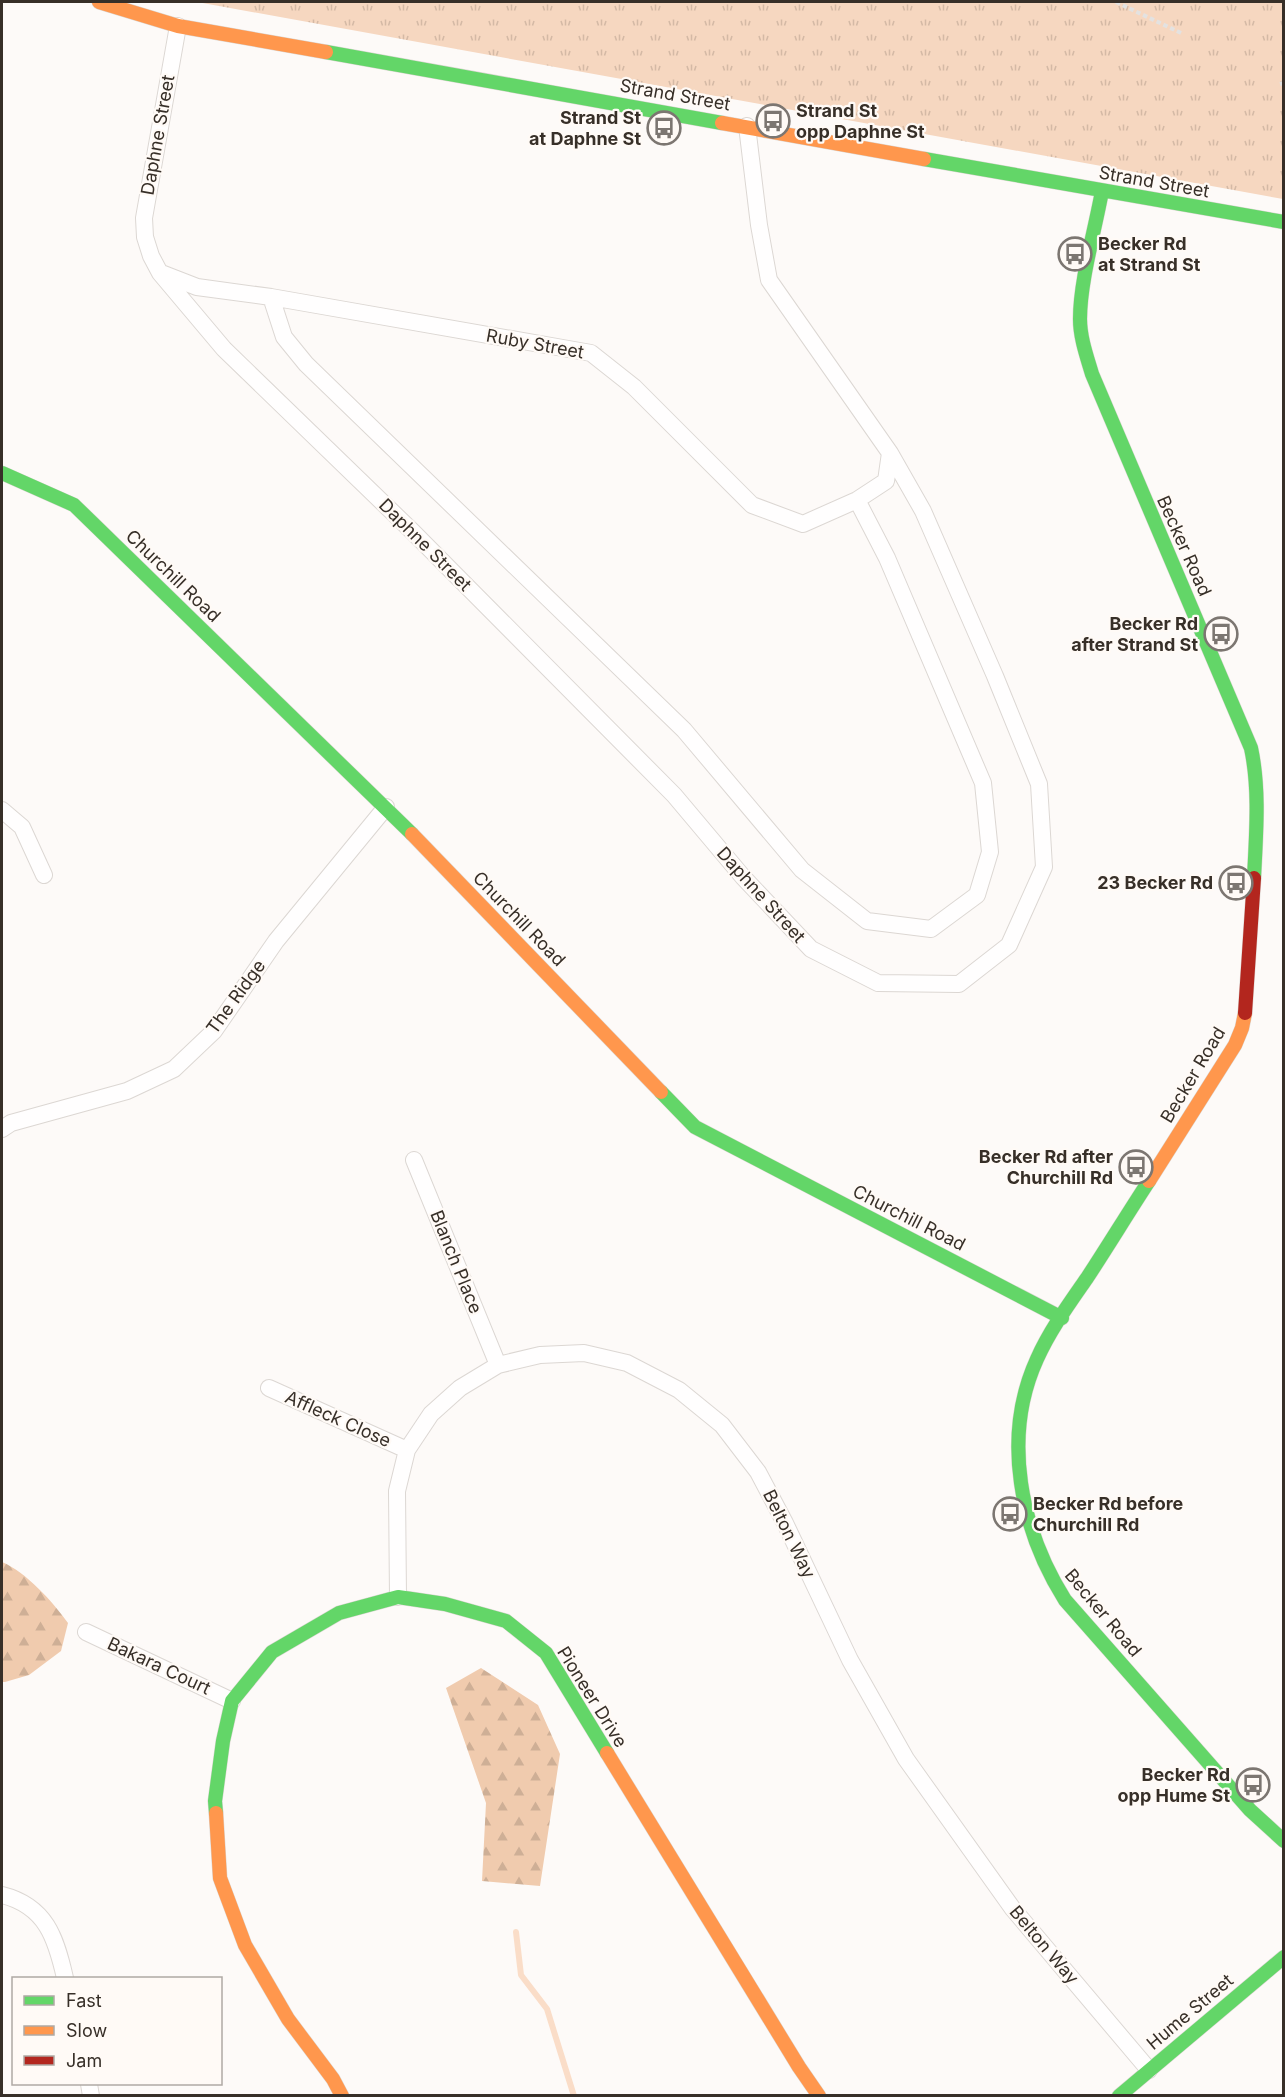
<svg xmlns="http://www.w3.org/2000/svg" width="1285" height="2097" viewBox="0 0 1285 2097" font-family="Inter,sans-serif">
	<defs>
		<pattern id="grass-tufts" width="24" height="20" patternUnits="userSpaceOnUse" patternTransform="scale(1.5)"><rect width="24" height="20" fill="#f6d7c0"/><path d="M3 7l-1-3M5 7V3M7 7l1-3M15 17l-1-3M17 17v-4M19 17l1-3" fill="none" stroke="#d4b9a5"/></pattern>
		<pattern id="forest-firs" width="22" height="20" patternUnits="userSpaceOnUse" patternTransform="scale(1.5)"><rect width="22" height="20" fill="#f0cbae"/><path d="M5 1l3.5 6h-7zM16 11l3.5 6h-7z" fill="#ceaf96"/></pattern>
	</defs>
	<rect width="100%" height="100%" fill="#fdfaf8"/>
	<path fill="url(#grass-tufts)" d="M197,2H1283V199Z"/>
	<path fill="url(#forest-firs)" d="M2,1562C26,1572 53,1602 68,1623L61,1651L29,1675L5,1682H2Z
		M481,1668L538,1705L560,1754L540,1886L482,1881L486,1803L446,1688Z"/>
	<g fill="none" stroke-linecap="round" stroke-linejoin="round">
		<path stroke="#faddc8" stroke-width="6" d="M516,1932L521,1975L547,2009L574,2096"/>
		<g stroke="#dcd7d3" stroke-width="18">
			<path id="street" d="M178,26L144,218L145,237L151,256L160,273L224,349L413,532L674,795L743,877L811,949L878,983L959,984L1009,945L1044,867L1039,784L995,676L923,511L890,453L769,280L759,225L747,126
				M161,273L197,287L271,297L591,353L634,387L752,505L803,524L857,500L886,481L890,453
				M271,297L284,337L306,364L684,730L802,870L867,921L931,929L977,895L990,852L983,783L887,558L857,500
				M2,810L22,827L44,875
				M2,1129L11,1123L127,1091L174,1069L214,1031L276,941L386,807
				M414,1160L498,1365
				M269,1388L407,1450
				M398,1597L397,1491L407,1450L431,1414L460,1388L498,1365L540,1355L584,1353L627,1363L679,1390L722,1425L758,1472L785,1523L850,1660L906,1759L1013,1909L1149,2070
				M86,1632L232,1701
				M2,1895C46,1906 56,1938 65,1978
				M89,2084L91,2096"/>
		</g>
		<g stroke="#dcd7d3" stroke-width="15">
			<path id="fast" d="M326,52L722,123
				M924,159L1284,222
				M1102,191C1095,230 1080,281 1080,319C1080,338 1087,357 1092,374L1251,748C1260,790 1256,835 1254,878
				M2,473L74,505L412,834
				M661,1092L695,1127L1062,1318
				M1149,1181C1128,1213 1108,1246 1087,1278C1069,1304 1050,1330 1037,1359C1001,1438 1021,1530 1065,1600L1250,1810L1284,1841
				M216,1813L215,1801L223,1741L232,1701L272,1652L339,1613L398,1597L445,1604L506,1621L546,1653L607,1753
				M1119,2096L1284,1957"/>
		</g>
		<g stroke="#dcd7d3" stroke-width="15">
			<path id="slow" d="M99,2L178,26L326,52
				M722,123L924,159
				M412,834L661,1092
				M1149,1181L1235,1045L1242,1028L1245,1013
				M607,1753L799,2067L819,2096
				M216,1813L220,1878L245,1945L288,2019L333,2079L342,2096"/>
		</g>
		<g stroke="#dcd7d3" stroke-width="15">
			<path id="jam" d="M1245,1013L1254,878"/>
		</g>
		<path stroke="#e3e2e1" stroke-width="4" stroke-dasharray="4.5 3" stroke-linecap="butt" d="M1116,2L1181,33
			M1280,84L1284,83"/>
		<use href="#street" stroke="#fffefe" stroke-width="16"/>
		<use href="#fast" stroke="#63d668" stroke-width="14"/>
		<use href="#slow" stroke="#ff974d" stroke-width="14"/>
		<use href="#jam" stroke="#b3261e" stroke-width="14"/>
	</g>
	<defs>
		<g id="bus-ring" transform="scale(1.725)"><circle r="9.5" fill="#fffaf6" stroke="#7c7671" stroke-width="1.5"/><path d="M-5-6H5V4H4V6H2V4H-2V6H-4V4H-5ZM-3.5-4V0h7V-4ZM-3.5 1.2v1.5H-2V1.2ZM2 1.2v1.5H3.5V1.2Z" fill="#7c7671"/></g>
	</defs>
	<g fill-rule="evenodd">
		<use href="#bus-ring" x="773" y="121"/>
		<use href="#bus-ring" x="664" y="128"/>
		<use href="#bus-ring" x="1075" y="254"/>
		<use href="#bus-ring" x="1221" y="634"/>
		<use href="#bus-ring" x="1236" y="883"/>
		<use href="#bus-ring" x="1136" y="1167"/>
		<use href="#bus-ring" x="1010" y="1514"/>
		<use href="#bus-ring" x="1253" y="1785"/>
	</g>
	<g text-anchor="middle" stroke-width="4.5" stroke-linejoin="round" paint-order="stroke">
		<g font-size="18" fill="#372f28" stroke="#fffaf6">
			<text transform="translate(675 95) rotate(10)" y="6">Strand Street</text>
			<text transform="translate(158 135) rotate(-80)" y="6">Daphne Street</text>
			<text transform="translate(1154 182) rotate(10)" y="6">Strand Street</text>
			<text transform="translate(535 344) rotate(10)" y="6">Ruby Street</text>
			<text transform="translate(425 545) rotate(45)" y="6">Daphne Street</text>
			<text transform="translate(1184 546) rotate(66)" y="6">Becker Road</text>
			<text transform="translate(173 576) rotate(44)" y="6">Churchill Road</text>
			<text transform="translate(761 895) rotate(48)" y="6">Daphne Street</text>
			<text transform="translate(519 919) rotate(46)" y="6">Churchill Road</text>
			<text transform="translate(236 997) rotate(-54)" y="6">The Ridge</text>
			<text transform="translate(1193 1075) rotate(-59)" y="6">Becker Road</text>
			<text transform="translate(909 1218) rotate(27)" y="6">Churchill Road</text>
			<text transform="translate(456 1262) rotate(68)" y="6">Blanch Place</text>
			<text transform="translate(338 1419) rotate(24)" y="6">Affleck Close</text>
			<text transform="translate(789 1534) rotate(64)" y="6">Belton Way</text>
			<text transform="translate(1103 1613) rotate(50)" y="6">Becker Road</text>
			<text transform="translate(159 1666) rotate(25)" y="6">Bakara Court</text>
			<text transform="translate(592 1697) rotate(58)" y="6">Pioneer Drive</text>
			<text transform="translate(1044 1945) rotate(50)" y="6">Belton Way</text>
			<text transform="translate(1190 2012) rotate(-40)" y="6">Hume Street</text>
		</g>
		<g font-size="18" font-weight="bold" fill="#372f28" stroke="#fffaf6" text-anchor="end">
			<text x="796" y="117" text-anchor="start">Strand St<tspan x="796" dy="21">opp Daphne St</tspan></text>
			<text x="641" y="124">Strand St<tspan x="641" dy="21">at Daphne St</tspan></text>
			<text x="1098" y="250" text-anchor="start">Becker Rd<tspan x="1098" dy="21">at Strand St</tspan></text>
			<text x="1198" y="630">Becker Rd<tspan x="1198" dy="21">after Strand St</tspan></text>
			<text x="1213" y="889">23 Becker Rd</text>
			<text x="1113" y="1163">Becker Rd after<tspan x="1113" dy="21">Churchill Rd</tspan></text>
			<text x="1033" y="1510" text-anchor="start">Becker Rd before<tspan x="1033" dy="21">Churchill Rd</tspan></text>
			<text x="1230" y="1781">Becker Rd<tspan x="1230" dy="21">opp Hume St</tspan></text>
		</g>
	</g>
	<rect width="1285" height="2097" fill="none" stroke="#372f28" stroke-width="6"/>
	<rect x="12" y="1977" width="210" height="108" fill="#fffaf6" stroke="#afa9a4" stroke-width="1.5"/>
	<rect x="24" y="1996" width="30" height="9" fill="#63d668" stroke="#afa9a4" stroke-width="1.5"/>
	<text x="66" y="2007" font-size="18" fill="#372f28">Fast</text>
	<rect x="24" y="2026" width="30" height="9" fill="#ff974d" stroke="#afa9a4" stroke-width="1.5"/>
	<text x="66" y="2037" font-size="18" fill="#372f28">Slow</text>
	<rect x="24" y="2056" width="30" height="9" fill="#b3261e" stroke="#afa9a4" stroke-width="1.5"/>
	<text x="66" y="2067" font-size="18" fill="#372f28">Jam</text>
</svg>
